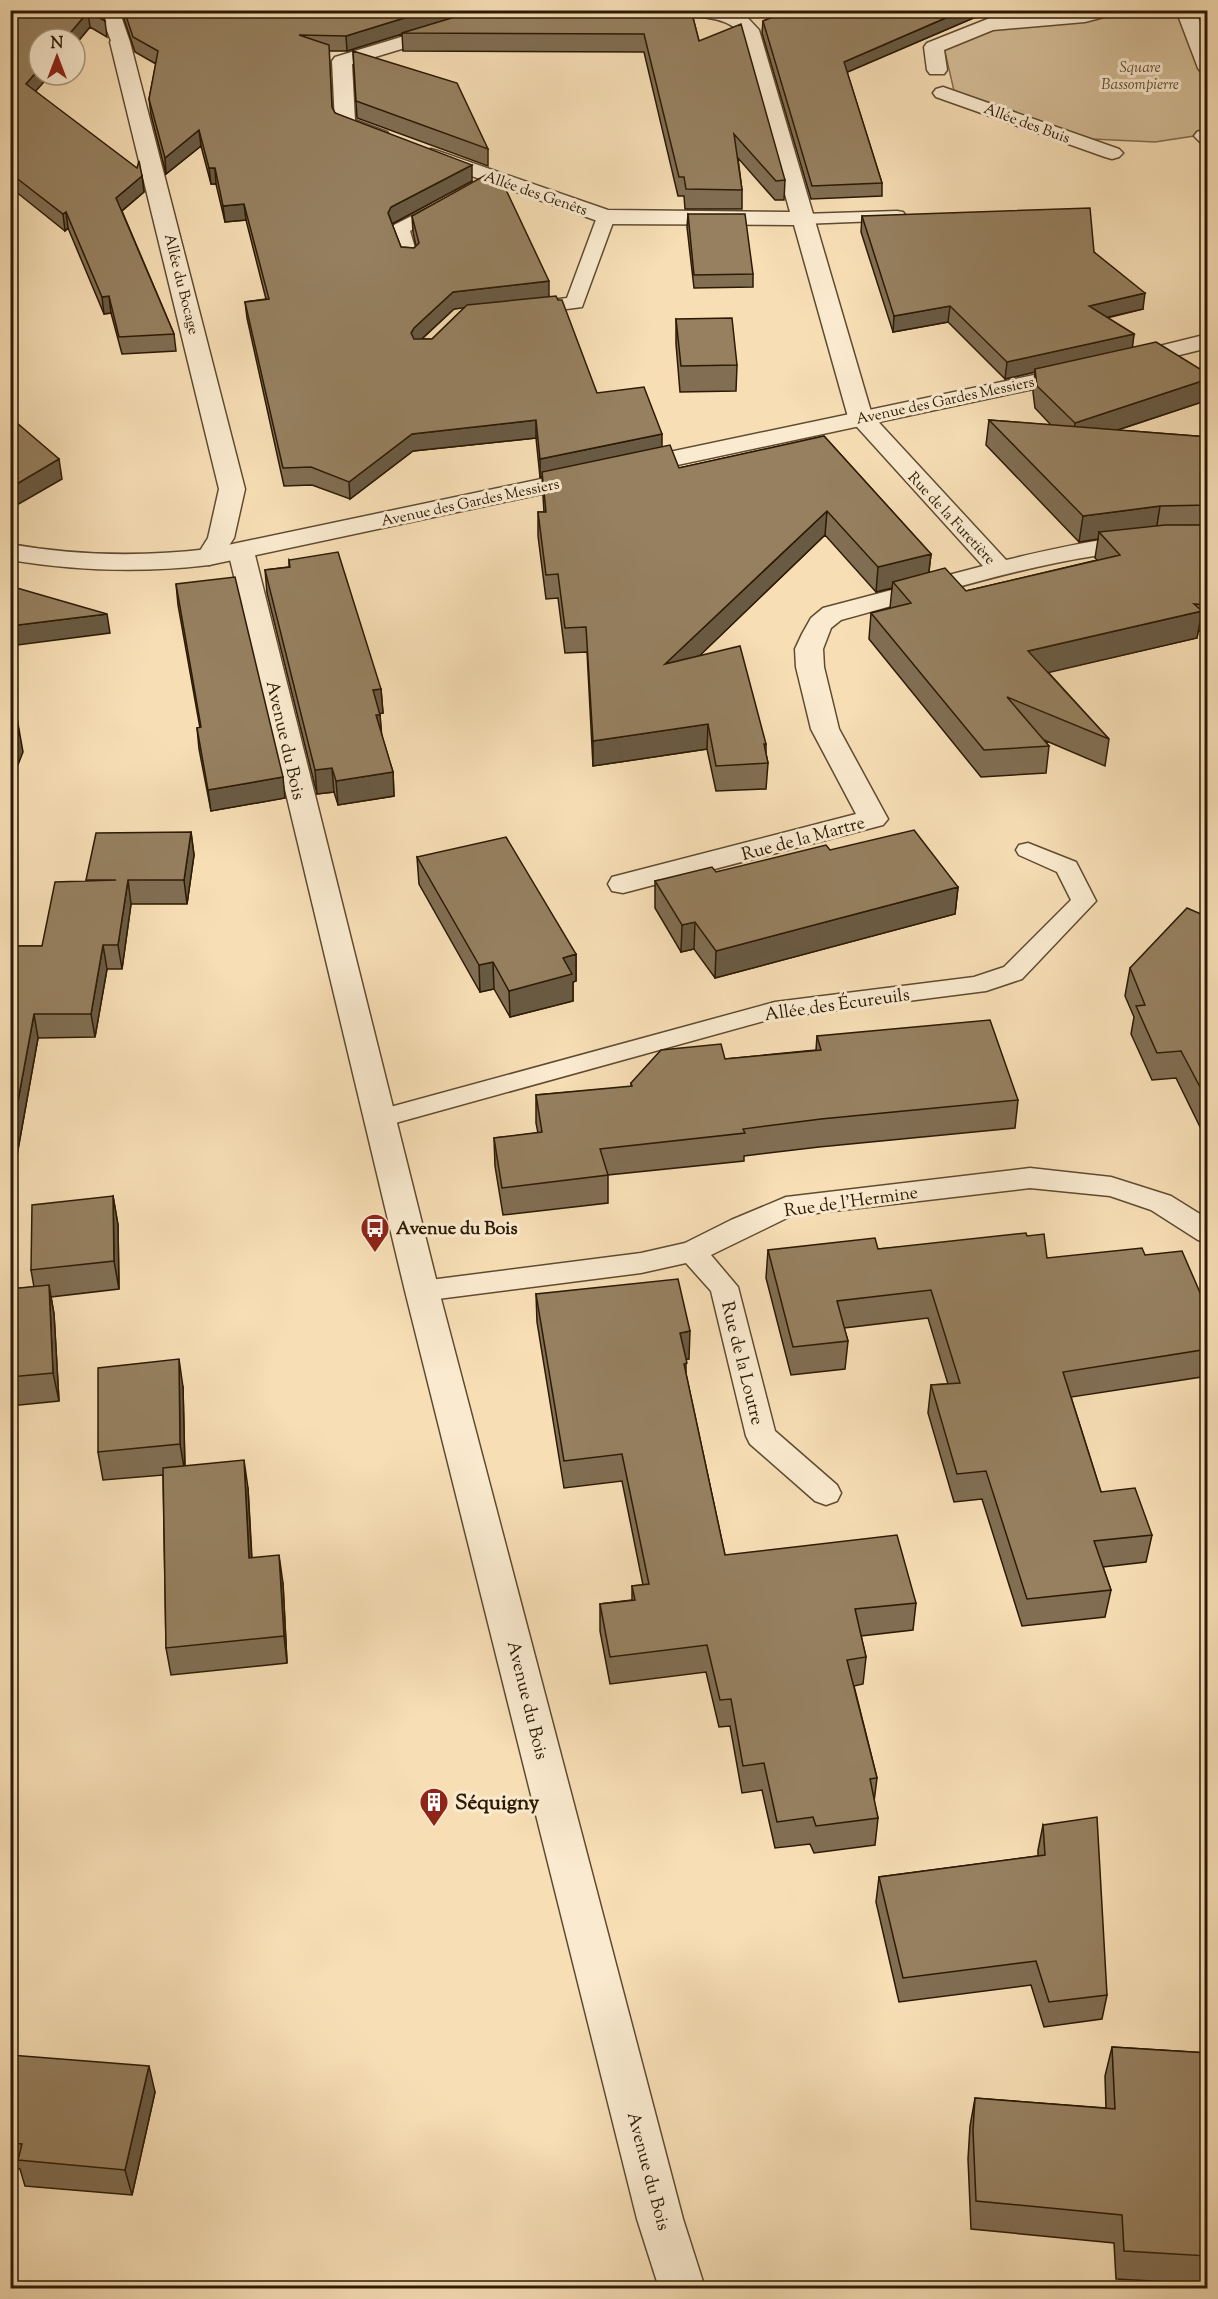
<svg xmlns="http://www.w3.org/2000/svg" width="1218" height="2299" viewBox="0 0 1218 2299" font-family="'Sorts Mill Goudy',serif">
	<rect width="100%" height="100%" fill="#f7deb5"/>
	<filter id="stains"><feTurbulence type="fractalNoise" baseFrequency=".00333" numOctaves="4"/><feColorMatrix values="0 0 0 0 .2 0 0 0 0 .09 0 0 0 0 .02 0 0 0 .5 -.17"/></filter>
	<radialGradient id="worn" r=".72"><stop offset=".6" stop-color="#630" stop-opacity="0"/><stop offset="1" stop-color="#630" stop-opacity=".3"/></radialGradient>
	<path fill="#d4bd97" stroke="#806c4e" stroke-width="1.5" d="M1108,11H1185L1207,68V134L1155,142L1092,139L954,91L943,43L990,24Z"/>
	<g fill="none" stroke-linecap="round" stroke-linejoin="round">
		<g stroke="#5f4b30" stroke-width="3">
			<path id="service" d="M443,200L449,201L452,205L449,209L410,231L418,258L415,262H403L391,229L394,225Z
				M897,211L903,212L906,216L903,220L802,224L796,223L793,219L796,215L802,214Z
				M606,212L612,213L615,217L582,307L528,314L521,312L519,308L521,304L567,298L597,217L600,213Z
				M1028,843L1076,862L1096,901L1022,979L986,991L775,1018L381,1127L372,1124L368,1118L372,1112L775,1002L974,977L1004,967L1071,900L1057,872L1019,855L1016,850L1019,845Z
				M1030,1168L1111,1177L1171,1196L1208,1219V1243L1198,1240L1151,1210L1110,1196L1030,1188L791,1216L711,1255L738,1287L775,1431L837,1485L841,1493L837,1501L826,1505L815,1501L750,1444L746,1436L711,1291L686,1263L641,1273L422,1301L412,1298L408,1291L412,1284L422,1281L641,1253L685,1243L731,1220L786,1197Z"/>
		</g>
		<g stroke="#5f4b30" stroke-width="3">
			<path id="pedestrian" d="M1081,10H1117L1115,14L1085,22L993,30L944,50L947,70L944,74H930L927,70L924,47L927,43L990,18Z
				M1176,10H1195L1208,42V74L1201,72L1198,68Z
				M120,36L127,38L130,42L245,489L234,538L218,562L209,565L200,562L196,557L208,538L219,489L110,42L113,38Z
				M943,87L1119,149L1123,153L1119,157L1112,159L1105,157L936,97L933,93L936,89Z
				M1208,128V145L1201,143L1194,136L1197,132Z"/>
		</g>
		<g stroke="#5f4b30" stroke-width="3">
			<path id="minor" d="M99,10H119L130,42L127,46H113Z
				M637,10H729L745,15L759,30L872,415L1006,560C1073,544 1138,530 1208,533V549C1083,543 960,588 841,620L831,628L823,649L824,667L839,729L888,819L883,825L623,893L612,891L608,884L612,877L856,814L811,729L796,667L795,649L802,634L811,618L823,608L983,566L848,417L794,225L606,224L424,159L420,155L424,151L431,149L438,151L608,210L790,212L740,32C718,10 675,18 646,18L639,16Z
				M444,24L451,26L454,30L451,34L352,64L355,120L387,132L390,136L387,140C372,144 353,133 338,127L335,123L332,61L335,57Z
				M241,543L250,546L254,551L439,1291L683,2219L705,2288H659L637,2219L405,1291L228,551L232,546Z"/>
		</g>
		<g stroke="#5f4b30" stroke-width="3">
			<path id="tertiary" d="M1208,334V348L1127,368L1119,366L1115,361L1119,356Z
				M1077,366L1085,368L1089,373L1085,378L209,565C142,573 77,571 10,560V544C77,556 142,557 209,549Z"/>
		</g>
		<use href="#service" fill="#faeacf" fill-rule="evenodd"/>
		<use href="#pedestrian" fill="#faeacf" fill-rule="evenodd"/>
		<use href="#minor" fill="#faeacf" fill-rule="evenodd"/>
		<use href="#tertiary" fill="#faeacf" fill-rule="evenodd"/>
	</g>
	<path fill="#816e53" stroke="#2c1a04" stroke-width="1.5" fill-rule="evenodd" d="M10,10H101L105,21L107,37L90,27L75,45V39L35,91L142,176L144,192L122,211L174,334L176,351L122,354L111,313L104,314L68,228L65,231L10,187Z
		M121,10H691L699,41L785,180L784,200H775L738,158L742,190V209H685L684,196H678L644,52L403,51L402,34L347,51H329L332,108L335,113L472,181L392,224L401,247L414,248L416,246L413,232L412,216L549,296L597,393L662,447L679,468L824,436L931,554L929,572L966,591L1097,560L1095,558L1098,539L1079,542L986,445L989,420L1051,425L1035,408L1033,392L1035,372L1005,379L948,322L893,332L861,232L862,216L1094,252L1143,309L1107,318L1134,334L1132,347L1208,374V400L1118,430L1208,437V632L1198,631L1197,638L1048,672L1109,739L1105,766L1044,740L1049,746L1046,773L981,777L869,639L871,613L890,608L892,588L876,592L825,535L699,656L766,744V754L768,763L766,789L716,791L707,749L593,766L587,652L565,653L558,598L546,599L538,536V512H544L543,496L542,476L540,477L536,438L413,451L350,499L312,485L284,486L247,318L245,302L266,299L246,220L225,222L216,184H211L201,146L166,174L151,115L149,99L156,64L135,52ZM465,307L432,339H422L454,309Z
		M790,10H992L847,72L882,183V196L811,199L762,33L763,21Z
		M1002,10H1033L1029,12L1011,14Z
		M353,51L488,149V166L357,118Z
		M688,214L753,274V287L694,288L687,227Z
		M676,319L737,365L736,391L680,392L676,344Z
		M289,560L381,689L383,713H380L381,733L393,772L394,796L338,805L334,792L317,794L267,593L265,570L289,567Z
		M176,584L285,798L211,811L199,749L197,728H200L178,605Z
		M191,832L194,855L187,904H131L122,969H107L95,1037L38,1038L12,1183H10V946H42L86,881Z
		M830,850L958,887L955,914L715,978L694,949L681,952L655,908V881L716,872Z
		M417,857L576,954V981L573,982V1001L510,1017L494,989L480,992L419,884Z
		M1208,917V1133L1202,1131L1176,1078L1152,1080L1131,1034L1134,1017L1125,996L1130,968Z
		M817,1036L1018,1100L1015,1128L819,1147L744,1156V1161L608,1175V1203L503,1215L495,1166L494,1138L538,1133L536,1123V1095L631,1087V1083L725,1059L816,1050Z
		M113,1196L118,1225L119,1289L51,1297L54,1314L59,1401L10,1406V1289L34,1287L31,1270Z
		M1027,1236L1047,1258L1145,1255L1208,1311V1376L1071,1397L1101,1492L1152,1535L1146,1562L1103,1567L1111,1590L1105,1617L1022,1626L982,1499L954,1502L928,1413L931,1385L948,1384L928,1318L844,1328L848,1341L845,1369L791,1375L766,1278L768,1250L878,1249Z
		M536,1294L689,1359H686V1374L725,1555L916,1603L913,1630L861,1636L866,1657L863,1684L854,1686L877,1778L874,1802L878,1818L875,1845L814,1853L810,1844L775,1848L762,1790L742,1793L730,1726L719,1727L706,1672L610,1684L600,1631V1604L632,1600V1586L643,1585L622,1481L564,1488L537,1322Z
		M183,1387L185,1466L248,1488L252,1558L283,1583L287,1663L171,1675L166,1648L163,1475L103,1480L98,1452Z
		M1043,1825L1107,1995L1102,2019L1044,2027L1031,1985L899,2002L876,1902L879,1877L1038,1856V1850Z
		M1112,2047L1208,2053V2284L1116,2279L1114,2243L971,2229L968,2159L970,2126L975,2098L1106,2108L1105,2076Z
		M10,2055L155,2092L132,2195L25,2186L20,2169L10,2168Z"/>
	<path fill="#695a43" stroke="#2c1a04" stroke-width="1.5" d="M430,10H481L402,33V34L347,51L346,36Z
		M964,10H992L843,74L844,62Z
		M1012,10H1033L1029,12L1011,14Z
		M88,12L90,27L75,45V39H65Z
		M39,69V75H50L28,100L26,84Z
		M199,130L201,146L166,174L165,158Z
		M472,165V181L392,224L388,213L391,207Z
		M209,168H215L216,184H211Z
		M142,176L144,192L118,214L116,198Z
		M244,204L246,220L225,222L223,206Z
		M66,212L68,228L65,231L63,214Z
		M549,281V298L454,309L415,345L411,333L414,328L453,292Z
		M1145,293L1143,309L1087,322L1089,306Z
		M109,296L111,313L104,314L102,297Z
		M950,306L948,322L893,332L894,316Z
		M1134,334L1132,351L1035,369V372L1005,379L1007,362Z
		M1208,379V400L1072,445L1075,423Z
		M536,420V438L413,451L350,499L349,482L412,434Z
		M662,434V451L540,477V459Z
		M59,459L62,479L10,509V488Z
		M1160,506L1156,531L1099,532L1098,539L1079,542L1083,516Z
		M827,511L825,535L665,689V664Z
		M931,554L928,578L893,582L892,588L876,592L878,567Z
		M1202,611L1197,638L1025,678L1028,651Z
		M107,614L110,633L10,646V626Z
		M10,679L23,752L10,785Z
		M381,689L383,713L375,714L373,690Z
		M376,715H380L382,738Z
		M708,724L707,749L593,766V741Z
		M332,768L334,792L317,794L315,770Z
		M393,772L394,796L338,805L336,781Z
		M283,777L285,798L211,811L208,790Z
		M191,832L194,855L187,904L184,880Z
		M128,880L131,904L122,969L118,945Z
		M958,887L955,914L715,978L716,951Z
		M695,922L694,949L681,952L682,925Z
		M103,945L107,969L95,1037L91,1014Z
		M576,954V981L573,982V1001L510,1017L509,991L563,958Z
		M493,962L494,989L480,992L479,965Z
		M1208,980V1001L1204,984Z
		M34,1014L38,1038L12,1183L10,1174V1144Z
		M113,1196L118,1225L119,1289L114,1261Z
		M49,1285L54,1314L59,1401L53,1373Z
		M690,1331L689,1359L679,1360L680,1333Z
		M179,1359L183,1387L185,1473L180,1444Z
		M244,1460L248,1488L253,1586L249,1558Z
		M279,1555L283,1583L287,1663L284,1636Z
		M149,2066L155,2092L132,2195L125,2170Z"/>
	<path fill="#968060" stroke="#2c1a04" stroke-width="1.5" d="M10,10H101L105,21L88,12L65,39H39V69L26,84L137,168L139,161L142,176L116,198L174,334L119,337L109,296L102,297L66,212L63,214L10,173Z
		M124,10H430L346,36L299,35L329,45L332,107L335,113L472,165L391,207L388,213L401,247L414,248L419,243L412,216L491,172L499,175L549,281L453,292L414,328L411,333L414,339H432L467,305L556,296L558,300H562L597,393L644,387L662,434L540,459L536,420L412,434L349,482L311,467L283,468L245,302L269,299L244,204L223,206L215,168H209L199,130L165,158L149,99L158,51L133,37Z
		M478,10H691L699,41L741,24L785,180L776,181L734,134L742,190L686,189L684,177H679L644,34L402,33Z
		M790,10H964L844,62L882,183L812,186L763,21Z
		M353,51L457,83L488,149L356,101Z
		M1090,208L1094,252L1145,293L1089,306L1134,334L1007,362L950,306L894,316L862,216Z
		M688,214H745L753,274L694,275Z
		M732,318L737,365L681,366L676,319Z
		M1156,342L1208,374V379L1075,423L1037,386L1035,369Z
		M10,417L59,459L10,488Z
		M989,420L1208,437V505L1160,506L1083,516Z
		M824,436L931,554L878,567L827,511L665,664L740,646L766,744H764L768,763L716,766L708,724L593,741L586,627L565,628L558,574L546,575L538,512H546L542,472L670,445L679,468Z
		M1165,525H1208V605L1194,604L1202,611L1028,651L1109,739L1007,697L1049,746L984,750L871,613L911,603L893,582L945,568L966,591L1120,555L1099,532Z
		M338,552L381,689L373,690L380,715H376L393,772L336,781L332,768L315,770L265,570L290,567L289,560Z
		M235,577L283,777L208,790L197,728L201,727L176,584Z
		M10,586L107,614L10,626Z
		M10,679L19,732L10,755Z
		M914,830L958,887L716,951L695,922L682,925L655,881L712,867L716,872L826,845L830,850Z
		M191,832L184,880H128L118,945H103L91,1014H34L10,1144V946H42L55,882L116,880H86L96,833Z
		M506,837L576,954L563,958L572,974L509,991L493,962L479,965L417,857Z
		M1187,908L1208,917V980L1204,984L1208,991V1102L1181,1051L1157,1053L1136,1006L1145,1005L1130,968Z
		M990,1020L1018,1100L821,1119L743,1129L745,1133L600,1149L608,1175L502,1188L494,1138L542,1132L536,1095L632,1086L631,1083L661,1050L721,1044L725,1059L821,1050L817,1036Z
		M113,1196L114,1261L31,1270L32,1205Z
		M1026,1233L1027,1236L1044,1234L1047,1258L1142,1248L1145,1255L1182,1251L1208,1311V1349L1063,1372L1101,1492L1135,1488L1152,1535L1094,1541L1111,1590L1027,1599L986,1471L957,1474L931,1385L960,1383L931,1290L837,1301L848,1341L793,1347L768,1250L875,1238L878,1249Z
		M678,1279L690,1331L680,1333L687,1363L684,1364L725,1555L897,1535L916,1603L855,1609L866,1657L847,1660L877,1778L870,1779L878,1818L816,1826L813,1817L777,1822L764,1763L743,1766L731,1699L720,1700L707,1645L610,1657L600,1604L635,1600L632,1586L649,1584L622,1454L564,1461L536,1294Z
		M49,1285L53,1373L10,1377V1289Z
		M179,1359L180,1444L98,1452V1368Z
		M244,1460L249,1558L279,1555L284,1636L166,1648L163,1468Z
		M1097,1817L1107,1995L1049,2002L1036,1961L903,1978L879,1877L1045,1855L1043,1825Z
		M1112,2047L1208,2053V2256L1124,2251L1122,2215L976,2201L973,2130L975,2098L1115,2109Z
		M10,2055L149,2066L125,2170L18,2160L22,2144L10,2143Z"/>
	<defs>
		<g id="bus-pin" transform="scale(1.5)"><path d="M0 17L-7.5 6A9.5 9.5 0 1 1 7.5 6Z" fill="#8f2418" stroke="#faeacf"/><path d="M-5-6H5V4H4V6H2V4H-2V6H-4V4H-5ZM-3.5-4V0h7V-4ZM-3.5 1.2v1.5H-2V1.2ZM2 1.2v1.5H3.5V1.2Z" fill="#fff"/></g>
		<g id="building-pin" transform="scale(1.5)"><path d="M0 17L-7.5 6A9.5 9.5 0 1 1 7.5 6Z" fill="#8f2418" stroke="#faeacf"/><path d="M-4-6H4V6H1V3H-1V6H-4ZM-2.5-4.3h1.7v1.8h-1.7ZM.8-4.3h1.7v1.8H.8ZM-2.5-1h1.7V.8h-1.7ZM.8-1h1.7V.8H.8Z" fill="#fff"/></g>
	</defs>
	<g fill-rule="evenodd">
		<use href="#bus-pin" x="375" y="1228"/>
		<use href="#building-pin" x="434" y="1802"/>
	</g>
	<g text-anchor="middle" stroke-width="6" stroke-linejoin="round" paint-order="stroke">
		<g font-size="15" font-style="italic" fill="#5e4b30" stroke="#faeacf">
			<text x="1140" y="72">Square<tspan x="1140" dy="17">Bassompierre</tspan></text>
		</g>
		<g font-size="15" fill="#2c1a04" stroke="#faeacf">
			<text transform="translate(1027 123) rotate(20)" y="5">Allée des Buis</text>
			<text transform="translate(536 193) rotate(19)" y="5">Allée des Genêts</text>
			<text transform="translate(182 284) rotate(76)" y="5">Allée du Bocage</text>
			<text transform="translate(945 400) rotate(-12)" y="5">Avenue des Gardes Messiers</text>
			<text transform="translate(470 502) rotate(-12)" y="5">Avenue des Gardes Messiers</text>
			<text transform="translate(952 518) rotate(47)" y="5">Rue de la Furetière</text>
		</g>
		<g font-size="18" fill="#2c1a04" stroke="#faeacf">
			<text transform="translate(286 740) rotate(77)" y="6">Avenue du Bois</text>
			<text transform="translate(803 838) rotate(-15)" y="6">Rue de la Martre</text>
			<text transform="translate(837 1004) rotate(-8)" y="6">Allée des Écureuils</text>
			<text transform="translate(851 1201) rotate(-8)" y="6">Rue de l'Hermine</text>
			<text transform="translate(743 1363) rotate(76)" y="6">Rue de la Loutre</text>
			<text transform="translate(528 1700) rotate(76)" y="6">Avenue du Bois</text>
			<text transform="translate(649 2171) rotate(75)" y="6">Avenue du Bois</text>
		</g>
		<g font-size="18" font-weight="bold" fill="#2c1a04" stroke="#faeacf" text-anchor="start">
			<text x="396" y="1234">Avenue du Bois</text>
		</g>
		<g font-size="21" font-weight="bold" fill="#2c1a04" stroke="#faeacf" text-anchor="start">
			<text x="455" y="1809">Séquigny</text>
		</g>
	</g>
	<rect width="1218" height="2299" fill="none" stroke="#f7deb5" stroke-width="36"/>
	<rect x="12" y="12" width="1194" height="2275" fill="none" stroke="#2c1a04" stroke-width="3"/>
	<rect x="18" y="18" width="1182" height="2263" fill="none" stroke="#2c1a04" stroke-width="1.5"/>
	<g transform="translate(57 57)"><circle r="28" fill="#faeacf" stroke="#a8977e" stroke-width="1.5"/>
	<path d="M0-4.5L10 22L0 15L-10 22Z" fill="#8f2418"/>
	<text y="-9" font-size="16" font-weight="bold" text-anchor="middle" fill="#2c1a04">N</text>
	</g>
	<rect width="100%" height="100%" filter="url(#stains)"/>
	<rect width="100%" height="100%" fill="url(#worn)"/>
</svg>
